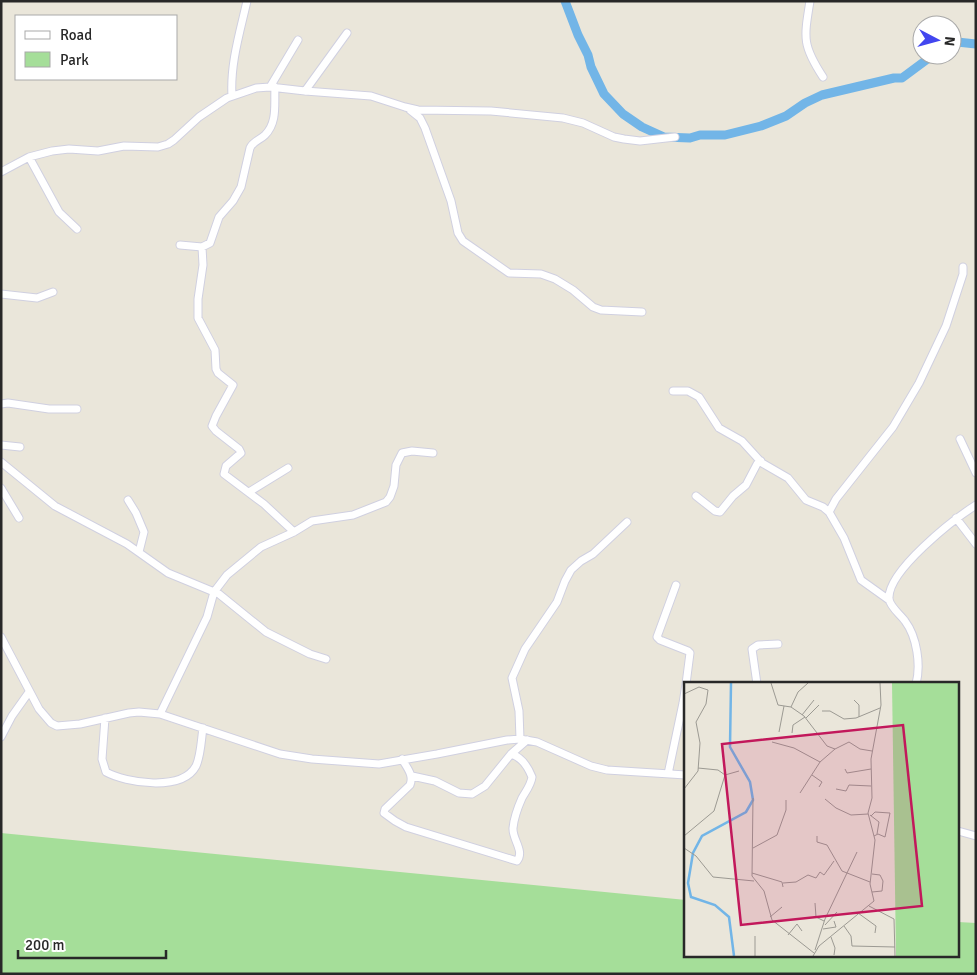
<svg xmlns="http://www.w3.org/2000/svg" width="977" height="975" viewBox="0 0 977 975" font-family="Signika,sans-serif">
	<rect width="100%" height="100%" fill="#eae6da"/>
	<path fill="#a5de99" d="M1,833L686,900V956H958V922L976,923V974H1Z"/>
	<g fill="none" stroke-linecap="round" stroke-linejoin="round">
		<path stroke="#72b5e7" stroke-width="9" d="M565,1L578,35L588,55L591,67L604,94L623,114L642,127L664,137L690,138L700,135H725L761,126L786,116L805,103L822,95L894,78H902L933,55
			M952,45L957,42L976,44"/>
		<g stroke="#d0d0e0" stroke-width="9">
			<path id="minor" d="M810,1C804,38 802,45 823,77
				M270,87L298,40
				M305,91L347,33
				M232,96C230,64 240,32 247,1
				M410,110L420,118L425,128L451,201L458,233L463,241L509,273L541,274L555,279L573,290L593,307L601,310L642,312
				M29,157L59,212L77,229
				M1,172L29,157L52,151L69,149L98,151L124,146L158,147L168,144L174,140L199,117L227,98L256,88L270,87L305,91L371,96L405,107L418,110L491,111L563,118L583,123L614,137L624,139L640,141L675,137
				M180,245L202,247L210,243L219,217L233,201L241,187L250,148C253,141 260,140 265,135C278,122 274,103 275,87
				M202,247L203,265L198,299V318L215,350L216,369L218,373L233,385L216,416L212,426L216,431L239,449L241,453L226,466L224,474L264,504L294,532
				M1,294L37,298L53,292
				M673,391H688L699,397L719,428L742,441L762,463L788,478L806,500L823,507L829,512L844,538L861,580L889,600
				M1,404L8,403L49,409H77
				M960,439L976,473
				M1,445L20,447
				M1,462L55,506L127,544L168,573L219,594L266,632L310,654L326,659
				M1,488L19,518
				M249,492L288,468
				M696,496L715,511L720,512L733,496L746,485L757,464L761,461
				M128,500L136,513L144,532L139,552
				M829,512L836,499L893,427L919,383L946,326L963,274V267
				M956,518L976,544
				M676,585L657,637L660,640L688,651L690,653L686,684
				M1,637L39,709L51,723L57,726L80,724L129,713L139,712L160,714L280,754L312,759L379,764L437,754L507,740L520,739L537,742L591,766L607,770L686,775
				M757,684L752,649L758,645L778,644
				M916,684C921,665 917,637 905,621C901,615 890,607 889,599C887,571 954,519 976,505
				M160,714L207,617L214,592L227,575L261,547L294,532L312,521L353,515L386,502L390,497L394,486L396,465L402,453L412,451L433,453
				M105,718L102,759L106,772C126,783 182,792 196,766C201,755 201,741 203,728
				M1,737L12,716L29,692
				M520,739L519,711L512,678L525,649L557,602L565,581L571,570L581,561L593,554L627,522
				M402,759C407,768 414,775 410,785L385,809L384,813L395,821L406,827L517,861C525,851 512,839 513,828C514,818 518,807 522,798C526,791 531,785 532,777C528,767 522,757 511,754
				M668,774L683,703L686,684
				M412,776L435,781L459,793L472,794L485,786L511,754L527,740
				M958,831L976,836"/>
		</g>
		<use href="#minor" stroke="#fff" stroke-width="7"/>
	</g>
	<g transform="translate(684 682)">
		<rect width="275" height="275" fill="#eae6da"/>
		<path d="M208,1H275V274H212Z" fill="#a5de99"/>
		<path fill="none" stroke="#72b5e7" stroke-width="2.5" d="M47,1L46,65L66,100L69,118L62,130L18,154L9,171L4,201L7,215L31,223L45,235L50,274"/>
		<path fill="none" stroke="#9c9a93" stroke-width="1" d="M87,1L94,23L107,25L120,34L143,64L151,67L165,60L176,67L188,69M0,12L15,5L24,8L22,22L12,40L16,61L14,89L0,107M170,18L175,23V35M107,25L114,10L124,1M138,29H146L160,37L172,36L196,26M118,33L130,18M122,36L135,23M95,50L100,24M108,51L109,43L121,35M88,60L110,66L136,80M14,86L34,88L41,93L55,89M161,87L163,91L187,87M128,93L138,100L135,105M152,107L162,109L165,103L187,104M116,111L136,80L151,67M69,116L68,194L80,209L88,238L130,271M141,117L152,126L167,133L184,132M186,133L195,140L193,152M187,134L191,130L206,131L201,155L194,152L190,154M0,154L30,129L41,93M133,154V160L143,163L158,189L186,200M0,166L12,174L29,195L70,199M69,166L93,153L102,128V118M68,191L98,200L99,205M188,192L196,193L199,199L198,209L188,210M99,201L112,200L124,193L132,196L136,190L140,193L150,179M131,221L132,235L140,239M185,224L210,237L211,274M174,231L192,244L191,251M86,235L98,225M141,243L153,230M160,244L167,254L168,264L211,265M139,247L152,245L150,239M104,253L113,242L118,249M71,254V274M147,255L151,266L150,273M131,268L141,237L173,170M129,274L135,264L190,219L186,202L191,158L184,131L188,116L187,77L197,23L196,1"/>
		<path fill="#c2185b" fill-opacity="0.15" stroke="#c2185b" stroke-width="2.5" d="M219,43L238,224L57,243L38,62Z"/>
		<rect width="275" height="275" fill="none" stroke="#282828" stroke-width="2.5"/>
	</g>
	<rect width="977" height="975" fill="none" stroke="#282828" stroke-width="5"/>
	<rect x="15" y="15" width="162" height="65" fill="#ffffff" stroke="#a9a9a9"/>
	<rect x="25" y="31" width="25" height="8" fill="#ffffff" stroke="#a9a9a9"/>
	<text x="60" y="40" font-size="15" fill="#282828">Road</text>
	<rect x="25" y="52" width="25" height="15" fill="#a5de99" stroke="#a9a9a9"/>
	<text x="60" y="65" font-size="15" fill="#282828">Park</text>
	<g transform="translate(937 40) rotate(96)"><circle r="24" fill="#ffffff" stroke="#a9a9a9"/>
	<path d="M0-4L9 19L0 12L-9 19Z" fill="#4246ef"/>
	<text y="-8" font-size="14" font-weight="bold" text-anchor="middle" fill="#282828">N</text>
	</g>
	<path d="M18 950v8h148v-8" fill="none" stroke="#282828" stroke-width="2.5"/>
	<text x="25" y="950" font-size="15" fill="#282828" stroke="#ffffff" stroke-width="4" paint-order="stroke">200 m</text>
</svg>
